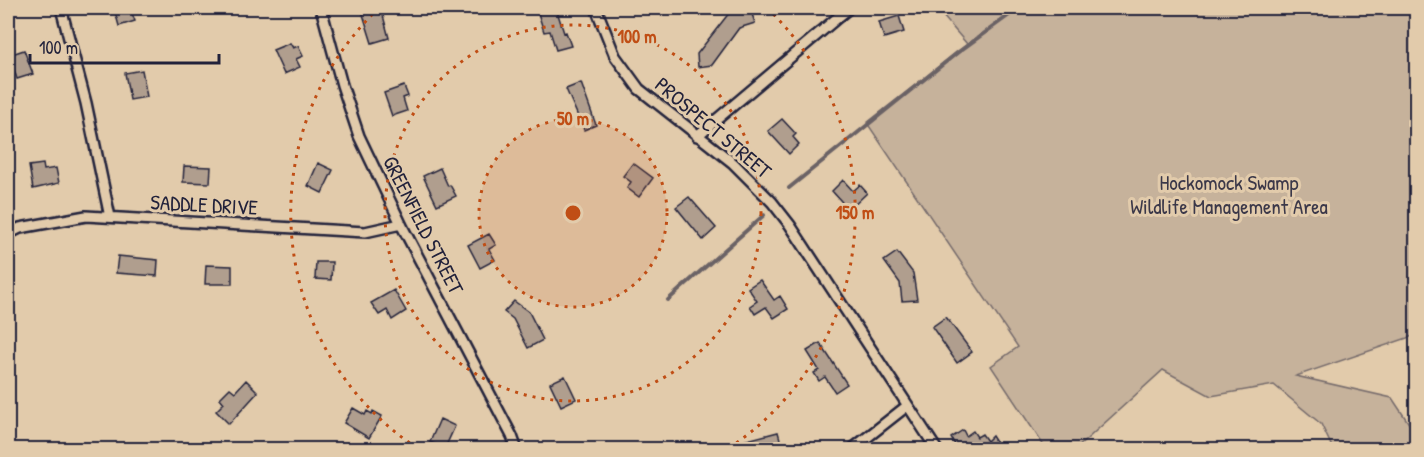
<svg xmlns="http://www.w3.org/2000/svg" width="1424" height="457" viewBox="0 0 1424 457" font-family="'Patrick Hand',sans-serif">
	<rect width="100%" height="100%" fill="#e2cbab"/>
	<filter id="ink" filterUnits="userSpaceOnUse"><feTurbulence type="fractalNoise" baseFrequency=".0167" numOctaves="2"/><feDisplacementMap in="SourceGraphic" scale="12" xChannelSelector="R" yChannelSelector="G"/><feConvolveMatrix kernelMatrix="1 2 1 2 8 2 1 2 1" color-interpolation-filters="sRGB"/></filter>
	<g filter="url(#ink)">
		<path fill="#c6b29b" stroke="#746a6b" stroke-width="1.5" d="M936,8H1416V335L1296,376L1392,398L1416,434V449H1333L1321,424L1274,385L1211,396L1163,370L1076,449H1046L991,366L1018,347L867,123L967,44Z"/>
		<g fill="none" stroke-linecap="round" stroke-linejoin="round">
			<path stroke="#6b6265" stroke-width="4" d="M789,188L957,53L1019,8
				M668,300L764,215"/>
		</g>
		<path fill="#b09e8e" stroke="#22223b" stroke-width="1.5" d="M114,8H130L135,21L119,26Z
			M361,8H381L389,38L372,43Z
			M556,8L564,33L566,32L571,46L556,50L550,31L544,32L538,13Z
			M733,8H750L755,23L739,28L712,65L698,67L697,54Z
			M899,16L904,32L884,38L879,22Z
			M290,43L293,48L298,46L303,56L296,59L300,67L284,74L273,50Z
			M24,50L33,74L17,79L9,55Z
			M142,70L147,97L130,100L125,73Z
			M581,83L596,125L584,130L566,89Z
			M404,86L408,96L403,98L407,111L392,116L384,93Z
			M782,119L796,134L793,137L799,144L789,154L768,131Z
			M318,163L333,170L322,193L308,186Z
			M633,163L653,178L639,197L627,188L631,182L623,176Z
			M43,164L44,170L56,168L59,183L33,189L29,166Z
			M184,166L211,167L210,183L183,182Z
			M440,168L448,186L450,185L456,196L437,205L423,176Z
			M843,180L853,191L860,185L867,193L849,210L832,191Z
			M689,197L716,228L703,240L676,207Z
			M489,234L496,245L489,249L495,260L480,268L468,245Z
			M897,252L913,273L917,300L902,301L900,283L884,261Z
			M118,256L158,260L157,276L116,273Z
			M316,262H332L331,280L315,279Z
			M206,265L232,266V284H205Z
			M760,280L774,300L780,296L788,309L774,318L766,307L755,314L750,306L757,301L748,288Z
			M394,290L406,311L392,320L387,310L379,315L371,303Z
			M514,301L529,312L543,340L528,348L513,319L504,312Z
			M946,317L972,352L957,363L932,327Z
			M820,343L847,384L835,392L825,377L819,381L814,373L819,370L807,351Z
			M565,376L576,399L561,406L550,383Z
			M246,380L258,392L229,424L216,411L224,403L220,398L230,388L235,392Z
			M353,408L365,415L367,411L372,414L373,411L382,416L369,438L344,423Z
			M440,419L455,426L445,448L430,442Z
			M963,430L966,436L973,431L977,437L982,434L987,441L992,436L1001,450H958L951,438Z
			M778,432L783,450H725L724,446Z"/>
		<g fill="none" stroke-linecap="round" stroke-linejoin="round">
			<g stroke="#22223b" stroke-width="14">
				<path id="minor" d="M61,8L86,103L110,217
					M321,8L342,85L359,136L403,228L512,436L517,450
					M596,8L615,56L639,89L733,163L772,202L790,225L937,450
					M697,136L849,8
					M8,234L20,228L86,216L365,232L401,224
					M851,450L907,406"/>
			</g>
			<use href="#minor" stroke="#e2cbab" stroke-width="9"/>
		</g>
	</g>
	<circle cx="573" cy="213" r="94" fill="#c04e15" fill-opacity=".12"/>
	<g fill="none" stroke="#c04e15" stroke-width="3" stroke-dasharray="3 6">
		<circle cx="573" cy="213" r="94"/>
		<circle cx="573" cy="213" r="188"/>
		<path d="M417 448A282 282 0 0 1 379 8M767 8A282 282 0 0 1 729 448"/>
	</g>
	<g text-anchor="middle" stroke-width="6" stroke-linejoin="round" paint-order="stroke">
		<g font-size="21" fill="#22223b" stroke="#e2cbab">
			<text transform="translate(713 128) rotate(40)" y="7">PROSPECT STREET</text>
			<text transform="translate(204 205) rotate(3)" y="7">SADDLE DRIVE</text>
			<text transform="translate(423 225) rotate(63)" y="7">GREENFIELD STREET</text>
		</g>
		<g font-size="21" fill="#3b3849" stroke="#e2cbab">
			<text x="1229" y="190">Hockomock Swamp<tspan x="1229" dy="24">Wildlife Management Area</tspan></text>
		</g>
	</g>
	<circle cx="573" cy="213" r="9" fill="#c04e15" stroke="#e2cbab" stroke-width="3"/>
	<g font-size="18" text-anchor="middle" font-weight="bold" fill="#c04e15" stroke="#e2cbab" stroke-width="6" stroke-linejoin="round" paint-order="stroke">
		<text x="637" y="43">100 m</text>
		<text x="573" y="125">50 m</text>
		<text x="855" y="219">150 m</text>
	</g>
	<rect width="1424" height="457" fill="none" stroke="#e2cbab" stroke-width="30"/>
	<rect x="15" y="15" width="1394" height="427" fill="none" stroke="#22223b" stroke-width="2" filter="url(#ink)"/>
	<path d="M30 54v9h189v-9" fill="none" stroke="#22223b" stroke-width="3"/>
	<text x="39" y="54" font-size="18" fill="#22223b" stroke="#e2cbab" stroke-width="4.5" paint-order="stroke">100 m</text>
</svg>
